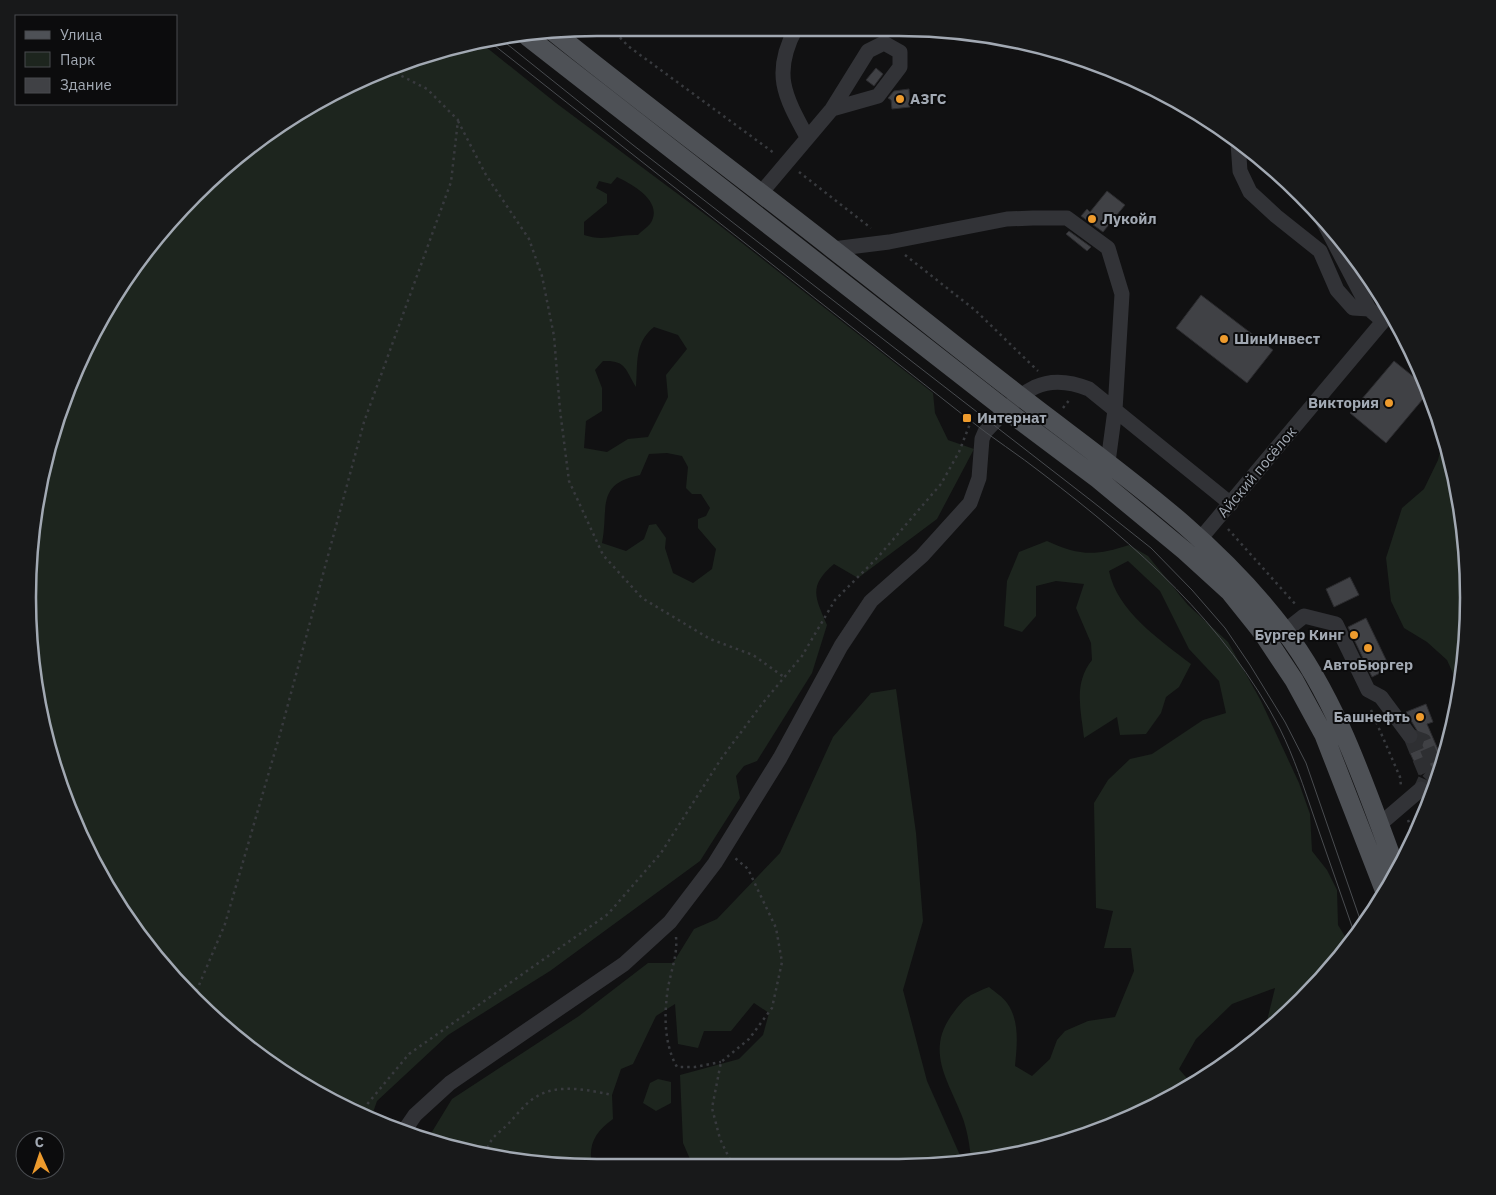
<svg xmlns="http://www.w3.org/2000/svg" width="1496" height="1195" viewBox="0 0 1496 1195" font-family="'IBM Plex Sans',sans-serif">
	<rect width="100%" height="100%" fill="#111112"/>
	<path fill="#1d251e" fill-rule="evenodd" d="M481,43L556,103L714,221L933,393L935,413L948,440L974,449L937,519L858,578L834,564C808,586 815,597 827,625L812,673L757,761L744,766L736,776L740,798L700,861L550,971L448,1035L377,1101L371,1118L346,1109L250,1050L169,973L86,850L47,745L28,597L47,450L91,342L104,312L195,194L313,104L450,47ZM617,177C632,184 665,202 650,224C647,228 641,231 638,235C617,234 604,242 584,235V222L607,203V194L596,188L599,181L611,184ZM654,327L678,335L687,349L666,375L668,397L648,437L628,439L607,452L584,448L586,421L602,411V388L595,370L603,361C626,360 625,369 636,387C638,363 634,343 654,327ZM667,453L682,456L688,467L686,488L692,494H701L710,508L706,516L698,519V528L716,549L712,569L693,583L673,573L665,548L666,538L656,524L649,525L644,539L626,551L602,543C609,508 595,484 640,475L649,454Z
		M1444,437L1449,450L1467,560L1464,672L1460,689L1447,660L1427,642L1404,628L1391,601L1386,558L1402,508L1424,489L1438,460Z
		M1047,541C1079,556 1096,556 1129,545L1148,556L1188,605L1228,642L1261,701L1299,783L1310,814L1312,851L1327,870L1337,890L1338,925L1349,943L1327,973L1264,1033L1275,988L1232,1004L1196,1039L1179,1069L1191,1083L1151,1109L1046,1148L971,1161C970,1146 967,1129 962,1116C948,1080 926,1052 951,1016C965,997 967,996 989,987C995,992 1003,997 1007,1003C1020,1021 1017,1045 1015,1066L1032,1076L1050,1059L1057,1040L1065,1031L1088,1021L1115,1017L1134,971L1131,948H1104L1113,911L1096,908L1094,803L1108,780L1130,759L1152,754L1203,720L1226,713L1219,681L1189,649L1160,591L1128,561L1109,571C1117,611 1160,640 1191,664L1179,687L1166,697L1161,713L1146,734L1120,735L1117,717L1084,738C1081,710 1073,684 1092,660L1091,643L1076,608L1084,584L1056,581L1036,586V616L1022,632L1004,626L1007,581L1019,552Z
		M896,689L916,833L923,921L903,990L927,1081L963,1162L935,1166H693L683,1143L680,1075L739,1059L763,1035L769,1013L754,1003L731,1031H704L698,1048L678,1044L675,1004L656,1016L633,1064L621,1069L612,1095L613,1119C595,1132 588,1144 592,1166C543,1166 473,1157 427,1140L452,1099L579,1016L648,963H673L694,929L717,919L780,853L833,737L871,693Z
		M658,1079L671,1082V1103L656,1111L643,1103L650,1083Z"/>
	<path fill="#404145" stroke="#2b2b2e" d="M876,68L883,74L874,86L866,80Z
		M909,89L910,107L892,109L891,100L888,98L894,91Z
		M1107,191L1125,205L1103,232L1081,216L1087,209L1090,212Z
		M1069,231L1091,247L1087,251L1066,234Z
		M1201,295L1273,350L1247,383L1176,328Z
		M1394,361L1425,386L1428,393L1386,443L1350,413Z
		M1350,577L1359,595L1334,607L1326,589Z
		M1366,618L1390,668L1372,677L1348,627Z
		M1426,704L1433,722L1427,724L1443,761L1442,765L1420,775L1410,753L1421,748L1418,741L1419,734L1406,712Z"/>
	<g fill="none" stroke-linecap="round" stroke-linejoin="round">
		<path stroke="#2e2f32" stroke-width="15" stroke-dasharray="15 8" stroke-linecap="butt" d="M1410,736L1424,741L1437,771L1421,789
			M1411,737L1427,776L1422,787"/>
		<path stroke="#383a3e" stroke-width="2.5" stroke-dasharray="2.5 4" stroke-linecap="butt" d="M611,28L628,46L774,153
			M458,121L486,175L529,239L542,276L554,336L560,410L569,481L603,555L642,598L710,639L753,655L784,677
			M799,172L871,228
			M905,255L975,310L1038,371
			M1063,408L1070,399
			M1228,529L1296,605
			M1371,710L1400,777L1401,786
			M1408,820L1414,835
			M676,937C678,957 669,975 667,995C664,1019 665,1046 677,1067H695L721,1062
			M194,997L225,924L280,734L364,422L451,182L458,120L427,89L392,71
			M359,1114L409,1054L608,914L661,853L721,759L762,704L802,656L835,600L878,557L941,484L959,452L973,416
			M485,1154C492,1135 495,1137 508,1124C517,1115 525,1103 536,1097C557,1083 589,1090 612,1095
			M733,1166L720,1139L712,1108L721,1062L749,1039L772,1008L782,962L776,928L748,869L735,858"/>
		<path stroke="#323337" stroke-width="15" d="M796,28C772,73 784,95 807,137
			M1238,143L1240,171L1250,192L1276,216L1320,251L1337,290L1353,308L1369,309L1383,321
			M761,193L832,109L868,51L884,43L900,52V67L878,96L832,109
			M1323,221L1369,309
			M833,249L889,242L1007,219L1033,218H1067L1108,248L1122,294L1115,410L1108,462
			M1201,538L1390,313
			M1285,631L1304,616L1336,624L1368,690L1381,697L1410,736
			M1379,825L1421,789
			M404,1131L415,1115L450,1083L624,964L670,922L715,863L780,758L841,646L871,601L922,556L970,503L979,478L982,439L985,432C1018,398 1037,368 1089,389L1231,504"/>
		<path stroke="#4e5156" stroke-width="19" d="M555,33C647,107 741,177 834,250C895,297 955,346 1016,393C1110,466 1211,533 1284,630C1338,701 1366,789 1397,872
			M528,37L1006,410L1098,479L1185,551L1230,592L1262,632L1294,680L1324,735L1385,892"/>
		<path stroke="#494c50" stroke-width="1" d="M502,40L633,145L1093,502L1151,548L1192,590L1225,628L1250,665L1285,722L1306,763L1362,925
			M490,42L967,418C992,438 1019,455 1043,474C1137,546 1225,623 1280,729C1294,757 1304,788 1314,817C1328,856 1341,896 1355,935"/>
	</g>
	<g fill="#ee9b2d" stroke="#0c0c0d" stroke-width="2">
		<circle cx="900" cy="99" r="5"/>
		<circle cx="1092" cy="219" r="5"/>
		<circle cx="1224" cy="339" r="5"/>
		<circle cx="1389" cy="403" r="5"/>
		<rect x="962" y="413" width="10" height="10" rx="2.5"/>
		<circle cx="1354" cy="635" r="5"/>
		<circle cx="1368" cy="648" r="5"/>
		<circle cx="1420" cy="717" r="5"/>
	</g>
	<g text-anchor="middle" stroke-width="4" stroke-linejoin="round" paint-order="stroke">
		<g font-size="15" font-weight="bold" fill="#a2a9b3" stroke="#0c0c0d" text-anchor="start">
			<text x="910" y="104">АЗГС</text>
			<text x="1102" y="224">Лукойл</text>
			<text x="1234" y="344">ШинИнвест</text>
			<text x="1379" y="408" text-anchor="end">Виктория</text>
			<text x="977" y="423">Интернат</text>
			<text x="1344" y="640" text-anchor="end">Бургер Кинг</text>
			<text x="1368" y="670" text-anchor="middle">АвтоБюргер</text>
			<text x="1410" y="722" text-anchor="end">Башнефть</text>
		</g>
		<g font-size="15" fill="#a2a9b3" stroke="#0c0c0d">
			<text transform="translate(1257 472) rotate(-50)" y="5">Айский посёлок</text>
		</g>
	</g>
	<path d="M0 0H1496V1195H0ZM597 36H899A561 561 0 0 1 1460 597V598A561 561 0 0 1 899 1159H597A561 561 0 0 1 36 598V597A561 561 0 0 1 597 36Z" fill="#18191a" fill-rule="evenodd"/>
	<path fill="none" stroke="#a2a9b3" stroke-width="2.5" d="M597 36H899A561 561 0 0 1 1460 597V598A561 561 0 0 1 899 1159H597A561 561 0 0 1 36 598V597A561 561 0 0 1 597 36Z"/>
	<rect x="15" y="15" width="162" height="90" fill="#0c0c0d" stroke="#484b4f"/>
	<rect x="25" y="31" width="25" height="8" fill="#4e5156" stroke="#484b4f"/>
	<text x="60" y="40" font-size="15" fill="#a2a9b3">Улица</text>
	<rect x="25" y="52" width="25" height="15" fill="#1d251e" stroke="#484b4f"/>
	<text x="60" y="65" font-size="15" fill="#a2a9b3">Парк</text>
	<rect x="25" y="78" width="25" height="15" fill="#404145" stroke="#484b4f"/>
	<text x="60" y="90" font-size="15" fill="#a2a9b3">Здание</text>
	<g transform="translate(40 1155) rotate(357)"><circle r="24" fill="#0c0c0d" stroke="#484b4f"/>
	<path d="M0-4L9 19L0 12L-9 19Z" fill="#ee9b2d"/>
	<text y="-8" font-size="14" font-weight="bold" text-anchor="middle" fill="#a2a9b3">С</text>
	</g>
</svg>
